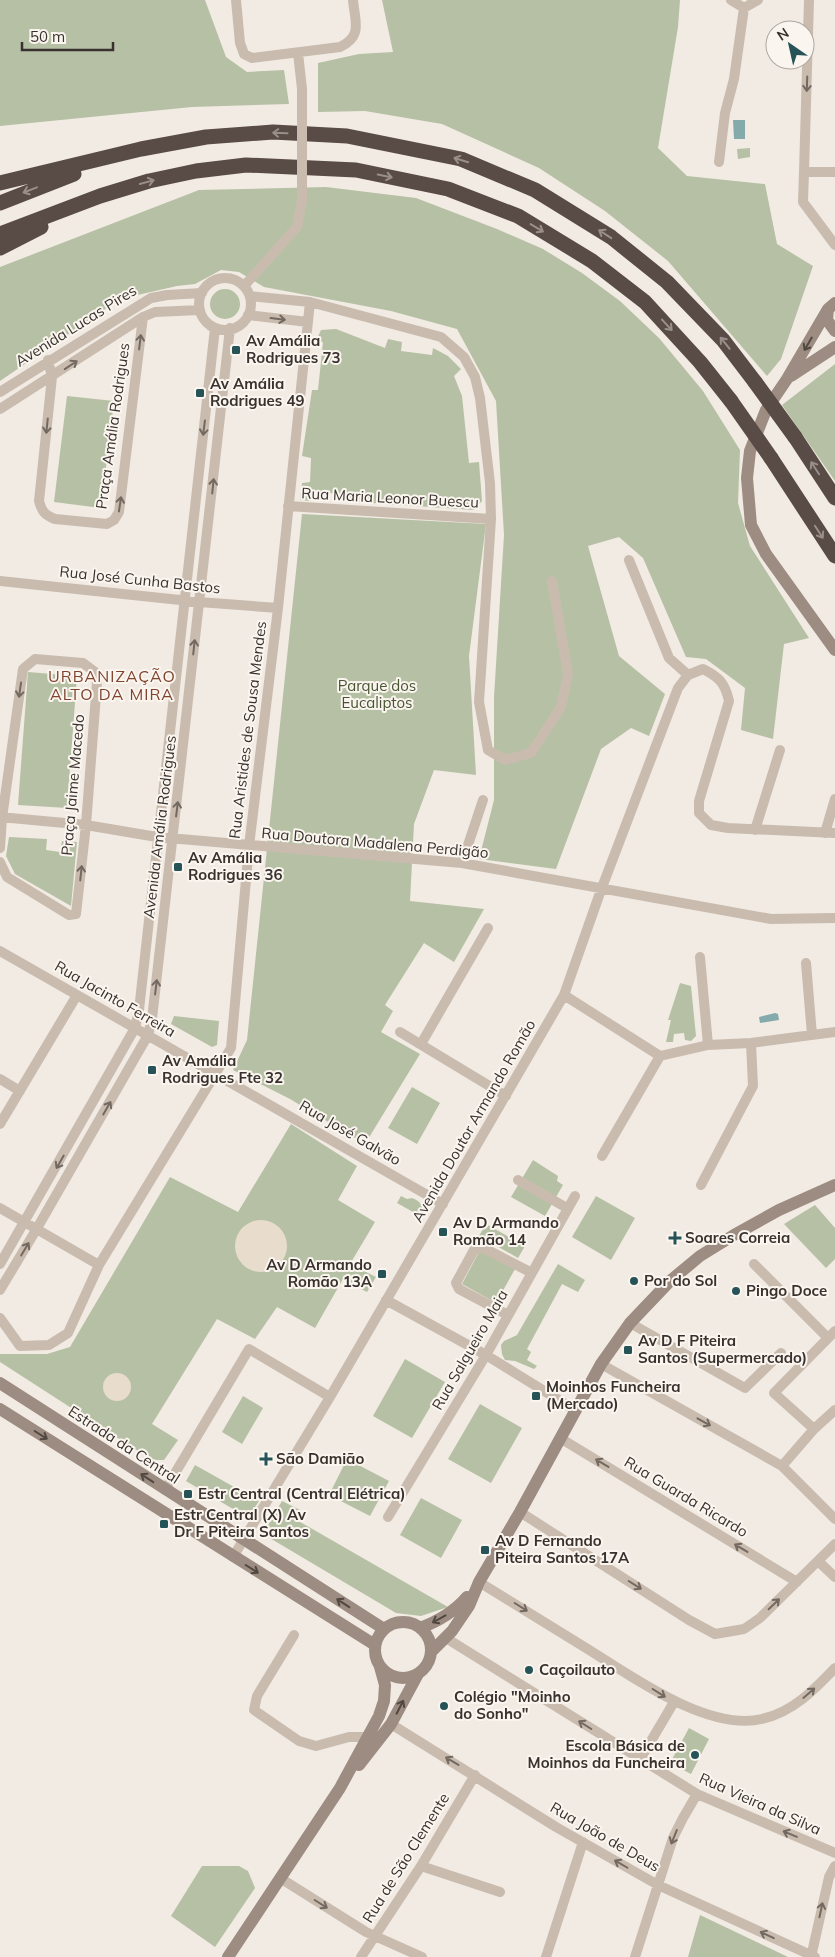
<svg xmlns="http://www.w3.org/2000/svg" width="835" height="1957" viewBox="0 0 835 1957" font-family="Mulish,sans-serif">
	<rect width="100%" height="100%" fill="#f2ebe3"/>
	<path fill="#b6c0a4" d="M0,0H205L226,57L247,72L284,70L289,104L192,107L0,126Z
		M382,0H680L678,27L658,148L687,176L765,184L777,244L813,266L781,359L767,376L668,261L605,211L539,168L442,124L365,111L318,112V63L359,54L393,52Z
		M750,148V157L738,159L737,149Z
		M326,187L416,198L497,229L543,249L582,273L620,301L659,338L703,391L740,450L738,503L750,546L809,638L784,644L773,739L741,730L745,688L706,659L686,657L643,558L619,537L588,546L619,656L665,694L649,736L631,728L601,749L556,869L479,859L494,800V697L504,535L496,401L457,329L391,311L264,287L239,272L221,270L195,284L177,286L120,299L0,381V267L199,190Z
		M210 304a15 15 0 1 1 30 0a15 15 0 1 1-30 0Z
		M336,329L385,348L388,339L402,342L401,351L432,355L433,348L448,356L461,369L454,376L462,396L469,463L479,462L482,501L474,510L343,501L342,494L314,492L311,501L300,500L302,483L310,482L311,458L302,456L312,390H318L323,342L316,341L321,330Z
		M835,364V481L782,405Z
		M67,396L114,401L101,508L54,502Z
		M302,514L486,524L469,656L476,775L434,770L414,824L410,901L484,909L454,962L424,943L385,1005L393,1011L381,1032L420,1054L365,1144L290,1099L233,1070L247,1040Z
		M28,672L77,676L67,808L18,805Z
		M9,837L47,839L46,850L60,852L62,841L77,842L71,906L15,874L6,856Z
		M680,983L691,986L696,1036L691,1041L685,1040L684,1033L674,1034L673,1042H666L671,1020H668Z
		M174,1016L219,1021L217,1045L212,1047L171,1024Z
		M412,1087L440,1103L417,1144L388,1128Z
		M291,1124L357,1166L338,1200L375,1222L350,1264L376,1277L367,1292L343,1279L315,1328L277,1307L255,1339L217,1319L152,1424L178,1440L164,1460H152L0,1362V1354H47L70,1347L170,1177L238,1212Z
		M533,1160L558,1176L557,1181L563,1185L545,1216L511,1197Z
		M401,1196L407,1199L412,1198C421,1201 425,1208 422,1217L397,1203Z
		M596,1196L635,1218L611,1260L572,1237Z
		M815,1205L835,1228V1259L826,1268L784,1224Z
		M486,1224L525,1246L518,1258L479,1236Z
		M480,1250L515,1269L496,1303L462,1284Z
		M558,1264L585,1280L578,1292L562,1284L527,1349L531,1352L527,1360L537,1366L534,1369L515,1361L505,1360L502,1354L501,1345L504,1341L517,1335Z
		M405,1359L445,1382L412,1438L373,1416Z
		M243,1396L263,1408L242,1444L222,1432Z
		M480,1404L522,1428L491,1483L448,1459Z
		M347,1459L389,1481L370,1516L329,1495Z
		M195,1465L259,1501L248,1518L186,1481Z
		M421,1498L462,1520L441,1558L400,1535Z
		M282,1501L300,1510L295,1519L448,1607L421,1616L396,1613L263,1534Z
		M689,1728L709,1739L691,1774L670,1763Z
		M202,1866H239L248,1871L255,1888L215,1947L171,1916Z
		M700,1915L788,1957H688Z"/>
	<path fill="#e8dccc" d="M235 1246a26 26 0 1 1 52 0a26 26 0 1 1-52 0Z
		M103 1387a14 14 0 1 1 28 0a14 14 0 1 1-28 0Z"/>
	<path fill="#84aaac" d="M733,120H745V139H734Z
		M775,1013L778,1014L779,1020L760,1023L759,1017Z"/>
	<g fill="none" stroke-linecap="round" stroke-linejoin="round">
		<path stroke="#c9bcaf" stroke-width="10" d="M236,0L240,43L244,54L252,58L340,47C363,36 355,22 353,0
			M731,0L744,8
			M809,0L804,172H835
			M298,53L302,89
			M719,162L725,113L734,79L744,8L758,0
			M804,172L803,202L835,245
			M199 304a26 26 0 1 1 52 0a26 26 0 1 1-52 0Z
			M244,286L297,227L302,200
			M250,296L310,302L441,337L464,357L475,377L480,398L490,483L491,519L479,702L488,750L505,760L531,753L561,707L568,674L552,581
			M248,315L308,322
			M48,360L52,377L39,501C42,512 45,515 55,519L107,524L114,520L119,512L143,317
			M0,392L151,298L167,295L202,293
			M0,409L143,317L155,312L200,310
			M288,506L491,519
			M629,560L669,658L688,675
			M0,581L199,602L278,608
			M688,675L703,669C719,677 725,683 729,701L699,801V813L711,825L728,828L835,833
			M0,817L86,825L157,837L462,863L771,919L835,918
			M755,830L780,750
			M825,833L835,799
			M0,848L2,818L23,669L35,659L83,663L95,672L97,682L86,825L76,914L69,915L7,877L0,862
			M462,863L483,800
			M0,951L443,1204
			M700,957L708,1045
			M806,963L812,1035
			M564,995L660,1056L708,1045L751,1043L835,1032
			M400,1032L506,1096
			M421,1044L488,928
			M0,1079L20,1091
			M0,1124L77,995
			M602,1156L660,1056
			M518,1180L567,1208
			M701,1185L753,1086L751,1043
			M0,1208L99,1265
			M0,1264L135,1028L139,1010L215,328
			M754,1264L828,1338
			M0,1290L36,1230L148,1035L152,1019L230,328
			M386,1300L486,1355L575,1410
			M508,1315L459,1289L456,1283L474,1250L482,1247L532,1273
			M0,1318L20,1346L49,1345L68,1333L99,1265L231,1048L249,846L278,608L310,302
			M630,1323L745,1388L781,1353
			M601,1364L782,1466L835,1519
			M814,1429L774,1393L835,1331
			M560,1438L797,1582
			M782,1466L814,1429L835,1410
			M165,1490L249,1349L330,1397
			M520,1512L689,1620L715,1634L744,1629L760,1618L835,1544
			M388,1517L486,1355L575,1196
			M233,1557L330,1397L564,995L601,890L678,688L688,675
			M818,1561L835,1577
			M479,1582C515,1604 550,1626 586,1648C630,1675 707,1732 762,1719C793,1712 814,1690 835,1668
			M294,1635L257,1696L254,1710L299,1741L316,1746L349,1737H368
			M446,1638L697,1794L835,1853
			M391,1724L556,1827L658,1885L815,1957
			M641,1758L674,1702
			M421,1866L500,1892
			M280,1878L366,1932L422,1957
			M361,1957L421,1866L475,1775
			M546,1957L583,1842
			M635,1957L673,1838L683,1818L697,1794
			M811,1957L829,1877L835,1866"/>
		<path stroke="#9d8c81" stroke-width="12" d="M835,303L828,309L787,379L766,410L750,451L747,478L751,525L766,554L835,650
			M828,309L827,320L835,331
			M791,376L835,347
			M0,1383L384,1629
			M0,1409L375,1645
			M375 1650a28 28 0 1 1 56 0a28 28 0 1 1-56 0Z
			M420,1628C439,1621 454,1612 467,1597
			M431,1652L452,1631L469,1606L479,1582L520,1512L601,1364L630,1323L670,1281L700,1256L734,1235L779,1210L835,1185
			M359,1765L391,1724L418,1674
			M228,1957L340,1788L379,1716L384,1701L385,1685L380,1667"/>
		<path stroke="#594b45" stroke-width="15" d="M0,183L141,149L206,137L273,132L347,136L461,159L535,190L611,237L667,282L723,340L755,382
			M0,203L74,174
			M0,234L100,196L149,181L196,171L246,165L356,170L448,189L518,216L592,261L645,302L700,362L731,401
			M0,248L41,227
			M795,437L835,498
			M771,458L835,556"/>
		<path stroke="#c9bcaf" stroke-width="10" d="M302,89V200"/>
		<path stroke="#594b45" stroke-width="15" d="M755,382L795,437
			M731,401L771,458"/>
	</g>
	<defs><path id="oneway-shaft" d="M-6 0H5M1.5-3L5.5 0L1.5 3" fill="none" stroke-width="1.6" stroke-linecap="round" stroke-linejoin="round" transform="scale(1.25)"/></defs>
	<g stroke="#736961">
		<use href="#oneway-shaft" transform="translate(807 84) rotate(92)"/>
		<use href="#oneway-shaft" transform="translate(278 319) rotate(7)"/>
		<use href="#oneway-shaft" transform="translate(140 342) rotate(-83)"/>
		<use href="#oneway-shaft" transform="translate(71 365) rotate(-34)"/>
		<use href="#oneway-shaft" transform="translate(47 426) rotate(96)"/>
		<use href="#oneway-shaft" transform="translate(204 428) rotate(97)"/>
		<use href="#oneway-shaft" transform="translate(213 486) rotate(-84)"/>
		<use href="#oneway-shaft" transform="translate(120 504) rotate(-82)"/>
		<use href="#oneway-shaft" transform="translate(194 647) rotate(-84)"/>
		<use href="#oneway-shaft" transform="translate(20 690) rotate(98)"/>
		<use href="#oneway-shaft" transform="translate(177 809) rotate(-83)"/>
		<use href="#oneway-shaft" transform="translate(81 873) rotate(-84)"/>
		<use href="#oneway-shaft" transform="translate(156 987) rotate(-83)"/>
		<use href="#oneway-shaft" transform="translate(107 1108) rotate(-60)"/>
		<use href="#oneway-shaft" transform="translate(60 1162) rotate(120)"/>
		<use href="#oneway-shaft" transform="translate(25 1249) rotate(-59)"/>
		<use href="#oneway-shaft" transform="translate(704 1422) rotate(29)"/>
		<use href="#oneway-shaft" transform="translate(602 1463) rotate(-149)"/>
		<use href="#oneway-shaft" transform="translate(741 1548) rotate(-149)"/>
		<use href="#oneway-shaft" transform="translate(635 1585) rotate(32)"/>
		<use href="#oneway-shaft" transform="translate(774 1604) rotate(-44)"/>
		<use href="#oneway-shaft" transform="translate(521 1607) rotate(32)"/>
		<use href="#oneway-shaft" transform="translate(659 1693) rotate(32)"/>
		<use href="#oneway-shaft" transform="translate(809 1693) rotate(-41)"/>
		<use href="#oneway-shaft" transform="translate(585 1725) rotate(-148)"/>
		<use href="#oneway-shaft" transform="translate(452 1761) rotate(-149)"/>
		<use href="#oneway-shaft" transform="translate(790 1834) rotate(-157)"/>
		<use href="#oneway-shaft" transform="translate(674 1837) rotate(112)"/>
		<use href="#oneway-shaft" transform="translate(621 1864) rotate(-150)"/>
		<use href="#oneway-shaft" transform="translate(321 1904) rotate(32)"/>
		<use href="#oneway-shaft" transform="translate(821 1910) rotate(-78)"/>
		<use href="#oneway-shaft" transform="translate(767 1935) rotate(-155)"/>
	</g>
	<g stroke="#998f89">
		<use href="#oneway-shaft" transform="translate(280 133) rotate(-178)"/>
		<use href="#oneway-shaft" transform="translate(461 160) rotate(-163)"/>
		<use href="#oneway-shaft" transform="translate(385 176) rotate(12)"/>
		<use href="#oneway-shaft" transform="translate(147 182) rotate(-15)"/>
		<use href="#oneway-shaft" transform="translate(30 190) rotate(159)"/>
		<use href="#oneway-shaft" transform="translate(537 228) rotate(31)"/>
		<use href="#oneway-shaft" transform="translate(605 234) rotate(-147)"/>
		<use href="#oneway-shaft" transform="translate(667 325) rotate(47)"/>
		<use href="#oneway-shaft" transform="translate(725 343) rotate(-129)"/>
		<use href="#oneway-shaft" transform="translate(815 468) rotate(-123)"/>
		<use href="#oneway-shaft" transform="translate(819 532) rotate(57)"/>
	</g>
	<g stroke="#524842">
		<use href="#oneway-shaft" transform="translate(808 344) rotate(120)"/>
		<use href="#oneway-shaft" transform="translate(41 1435) rotate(32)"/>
		<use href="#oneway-shaft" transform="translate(147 1478) rotate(-147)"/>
		<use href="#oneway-shaft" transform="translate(252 1569) rotate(32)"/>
		<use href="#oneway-shaft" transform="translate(343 1603) rotate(-147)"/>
		<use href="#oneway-shaft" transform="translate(439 1619) rotate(151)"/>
		<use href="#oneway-shaft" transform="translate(400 1707) rotate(-63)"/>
	</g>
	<g fill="#265357" stroke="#faf5ef" stroke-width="2">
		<rect x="231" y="345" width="10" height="10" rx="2.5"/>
		<rect x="195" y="388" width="10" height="10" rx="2.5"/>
		<rect x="173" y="862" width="10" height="10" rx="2.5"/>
		<rect x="147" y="1065" width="10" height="10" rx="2.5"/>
		<rect x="438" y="1227" width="10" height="10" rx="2.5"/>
		<path d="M672.5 1230.5h5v5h5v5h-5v5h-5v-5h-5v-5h5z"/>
		<rect x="377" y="1269" width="10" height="10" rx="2.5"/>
		<circle cx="634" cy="1281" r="5"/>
		<circle cx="736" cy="1291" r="5"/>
		<rect x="623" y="1345" width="10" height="10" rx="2.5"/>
		<rect x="531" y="1391" width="10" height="10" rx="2.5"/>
		<path d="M263.5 1451.5h5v5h5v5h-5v5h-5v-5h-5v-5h5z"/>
		<rect x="183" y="1489" width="10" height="10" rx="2.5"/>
		<rect x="159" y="1519" width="10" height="10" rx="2.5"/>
		<rect x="480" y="1545" width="10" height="10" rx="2.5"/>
		<circle cx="529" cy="1670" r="5"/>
		<circle cx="444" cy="1706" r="5"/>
		<circle cx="695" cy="1755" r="5"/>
	</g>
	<g text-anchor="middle" stroke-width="4" stroke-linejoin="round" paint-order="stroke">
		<g font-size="15" fill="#39312d" stroke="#faf5ef">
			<text transform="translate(76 326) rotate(-32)" y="5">Avenida Lucas Pires</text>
			<text transform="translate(113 426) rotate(-82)" y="5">Praça Amália Rodrigues</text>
			<text transform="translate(390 498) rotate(3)" y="5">Rua Maria Leonor Buescu</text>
			<text transform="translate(140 580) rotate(6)" y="5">Rua José Cunha Bastos</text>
			<text transform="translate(248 730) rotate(-83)" y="5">Rua Aristides de Sousa Mendes</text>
			<text transform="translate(73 785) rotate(-85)" y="5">Praça Jaime Macedo</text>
			<text transform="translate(160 827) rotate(-83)" y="5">Avenida Amália Rodrigues</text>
			<text transform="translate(375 843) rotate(5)" y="5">Rua Doutora Madalena Perdigão</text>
			<text transform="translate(115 999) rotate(30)" y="5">Rua Jacinto Ferreira</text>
			<text transform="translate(474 1121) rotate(-60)" y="5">Avenida Doutor Armando Romão</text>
			<text transform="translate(350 1133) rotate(30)" y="5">Rua José Galvão</text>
			<text transform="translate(470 1350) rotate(-60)" y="5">Rua Salgueiro Maia</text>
			<text transform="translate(124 1445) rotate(33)" y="5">Estrada da Central</text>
			<text transform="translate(686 1497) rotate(31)" y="5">Rua Guarda Ricardo</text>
			<text transform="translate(760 1804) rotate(24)" y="5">Rua Vieira da Silva</text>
			<text transform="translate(605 1837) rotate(30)" y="5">Rua João de Deus</text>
			<text transform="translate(406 1858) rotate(-58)" y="5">Rua de São Clemente</text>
		</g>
		<g font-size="15" font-weight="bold" fill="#39312d" stroke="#faf5ef" text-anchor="start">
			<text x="246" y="346">Av Amália<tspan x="246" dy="17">Rodrigues 73</tspan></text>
			<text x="210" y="389">Av Amália<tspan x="210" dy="17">Rodrigues 49</tspan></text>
			<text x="188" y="863">Av Amália<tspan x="188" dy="17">Rodrigues 36</tspan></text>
			<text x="162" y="1066">Av Amália<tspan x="162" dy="17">Rodrigues Fte 32</tspan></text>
			<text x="453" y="1228">Av D Armando<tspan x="453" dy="17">Romão 14</tspan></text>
			<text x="685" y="1243">Soares Correia</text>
			<text x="372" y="1270" text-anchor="end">Av D Armando<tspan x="372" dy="17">Romão 13A</tspan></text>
			<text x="644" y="1286">Por do Sol</text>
			<text x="746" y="1296">Pingo Doce</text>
			<text x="638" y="1346">Av D F Piteira<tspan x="638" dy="17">Santos (Supermercado)</tspan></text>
			<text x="546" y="1392">Moinhos Funcheira<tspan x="546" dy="17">(Mercado)</tspan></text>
			<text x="276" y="1464">São Damião</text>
			<text x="198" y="1499">Estr Central (Central Elétrica)</text>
			<text x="174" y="1520">Estr Central (X) Av<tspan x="174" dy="17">Dr F Piteira Santos</tspan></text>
			<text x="495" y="1546">Av D Fernando<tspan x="495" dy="17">Piteira Santos 17A</tspan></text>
			<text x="539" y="1675">Caçoilauto</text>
			<text x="454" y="1702">Colégio "Moinho<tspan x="454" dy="17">do Sonho"</tspan></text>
			<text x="685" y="1751" text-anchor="end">Escola Básica de<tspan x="685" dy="17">Moinhos da Funcheira</tspan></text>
		</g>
		<g font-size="15" fill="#485533" stroke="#faf5ef">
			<text x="377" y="691">Parque dos<tspan x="377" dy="17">Eucaliptos</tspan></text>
		</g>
		<g font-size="16" letter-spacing="1" fill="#80432e" stroke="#faf5ef">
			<text x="112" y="682">URBANIZAÇÃO<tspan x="112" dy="18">ALTO DA MIRA</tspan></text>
		</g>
	</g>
	<g transform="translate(790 45) rotate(326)"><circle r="24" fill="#faf5ef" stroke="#ada7a1"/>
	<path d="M0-4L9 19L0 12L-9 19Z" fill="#265357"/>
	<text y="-8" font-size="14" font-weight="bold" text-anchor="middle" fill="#39312d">N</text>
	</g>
	<path d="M22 42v8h91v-8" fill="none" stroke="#39312d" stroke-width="2.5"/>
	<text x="30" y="42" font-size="15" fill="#39312d" stroke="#faf5ef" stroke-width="4" paint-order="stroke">50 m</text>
</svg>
